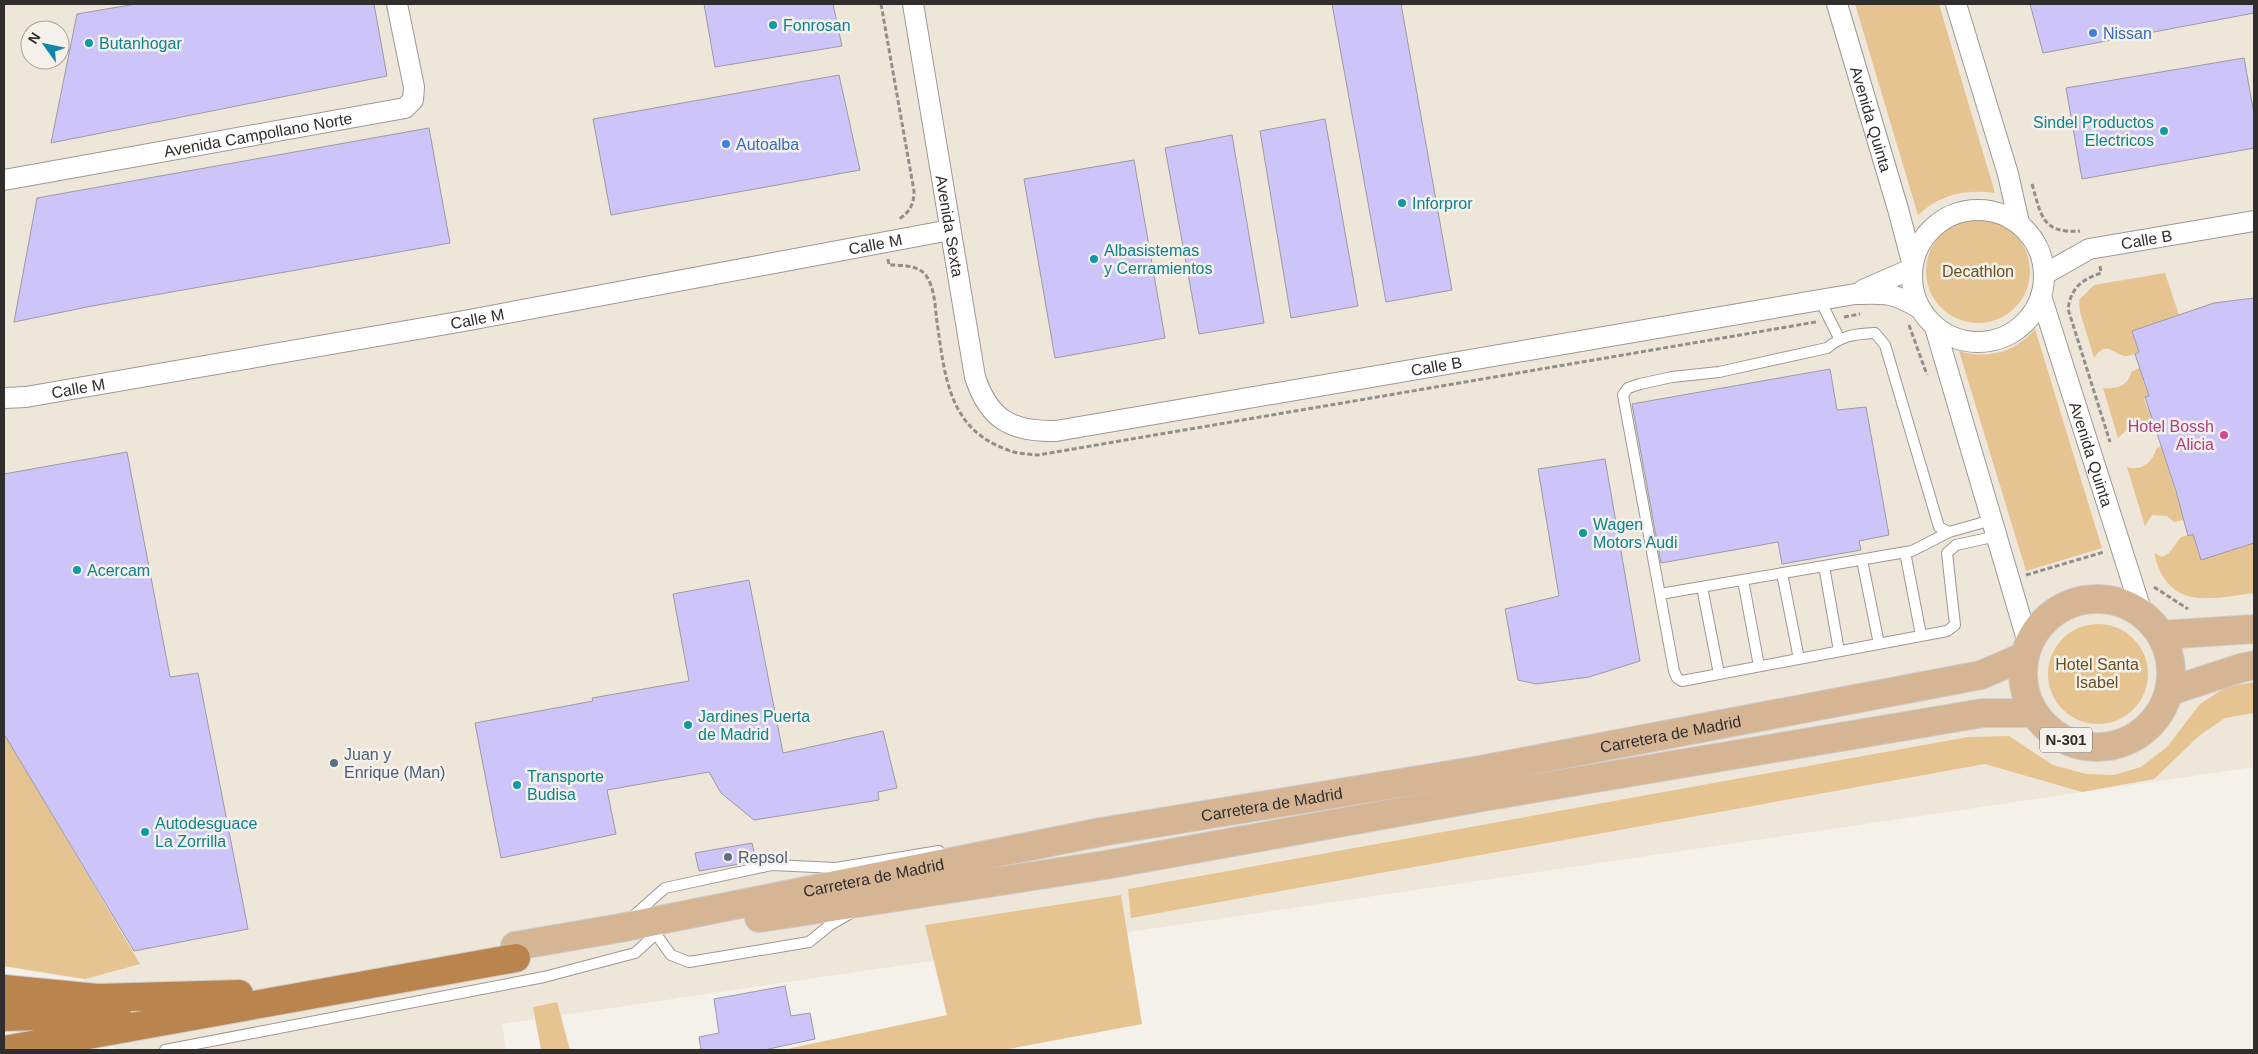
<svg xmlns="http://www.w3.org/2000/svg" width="2258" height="1054" viewBox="0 0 2258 1054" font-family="Arial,sans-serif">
	<rect width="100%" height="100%" fill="#f4f0ea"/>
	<path fill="#eee6d9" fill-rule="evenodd" d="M4,4H2254V767L502,1024L506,1050H116L84,980L4,967ZM30,30H60V60H30Z"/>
	<path fill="#e6c491" d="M1855,4H1939L1995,193C1965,189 1941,194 1918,215Z
		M1926 271a52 52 0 1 1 104 0a52 52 0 1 1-104 0Z
		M2165,273L2179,315L2132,331L2139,352C2135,353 2131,356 2127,356C2114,357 2108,338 2094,358L2080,312L2079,300L2094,285Z
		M2035,329L2102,548L2026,571L1959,351C1987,360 2016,352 2035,329Z
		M2144,366L2148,377L2143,381L2149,396L2144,399L2157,432L2146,434L2140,429H2128L2118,438L2103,388C2116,389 2129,386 2131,372Z
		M2161,446L2181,509L2189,519L2174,522L2167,516L2152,515L2145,526L2127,467C2141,472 2153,462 2156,449Z
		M2193,534L2201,560L2254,543V593C2208,599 2168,611 2154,553L2162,557L2169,553L2181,537Z
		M2048 674a50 50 0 1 1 100 0a50 50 0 1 1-100 0Z
		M2254,682V713L2225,718L2200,735L2154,779L2082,792L1985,764L1131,918L1128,889L1968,737L2009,736L2053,765L2086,774L2114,775L2141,767L2167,747L2200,704L2226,687Z
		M4,733L140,964L85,979L4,966Z
		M1121,895L1142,1024L1003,1050H782L947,1015L925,925Z
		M557,1002L570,1050H541L533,1007Z"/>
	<path fill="#cdc5f9" stroke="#9b9ba1" d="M136,4H374L387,76L51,143L77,14Z
		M704,4H833L842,46L715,67Z
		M1332,4H1401L1452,290L1386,302Z
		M2030,4H2254V13L2043,53Z
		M2244,58L2254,114V148L2082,179L2066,88Z
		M839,75L860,170L611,215L593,119Z
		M1325,119L1358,306L1291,318L1260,131Z
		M429,128L450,243L92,306L14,322L37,198Z
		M1232,135L1264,323L1199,334L1165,148Z
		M1134,160L1165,338L1055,358L1024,179Z
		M2254,298V543L2201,560L2193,534L2188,536L2176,491L2145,397L2149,396L2135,354L2139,352L2132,331L2214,303Z
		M1830,369L1837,410L1866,407L1889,535L1859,541L1861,550L1782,564L1778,542L1661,563L1632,404Z
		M127,452L170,677L198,673L248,929L134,951L4,734V474Z
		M1605,459L1640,661L1589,677L1536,684L1518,680L1505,609L1559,596L1538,469Z
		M749,580L783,753L883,731L897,788L878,792L879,800L754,820L721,793L709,772L607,790L616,834L501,858L475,723L593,701L592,698L689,681L673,594Z
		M752,843L756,861L699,871L695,853Z
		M785,986L791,1016L810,1013L815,1039L764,1050H701L699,1037L719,1033L714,999Z"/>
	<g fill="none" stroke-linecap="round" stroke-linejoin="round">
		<g stroke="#9c9892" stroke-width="12">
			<path id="lane" d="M1820,300L1839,338
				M1992,520L1949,532L1939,527L1885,345L1875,333C1855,334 1843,335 1827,348L1719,372L1672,377L1640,384L1628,388L1623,395L1674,671L1677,678L1682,681L1947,631L1955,625L1947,553L1956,545L1997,536
				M1905,552L1921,635
				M1862,560L1879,644
				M1824,566L1839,651
				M1782,573L1799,659
				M1743,580L1759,666
				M1702,587L1719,674
				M1660,594L1912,551L1949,532
				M631,918L665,888L772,865L836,868L939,851
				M165,1050L544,977L635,953L656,934L671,955L689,962L809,942L830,925L851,913"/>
		</g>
		<g stroke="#9c9892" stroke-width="22">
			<g id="street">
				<path id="s1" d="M913,4L975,377C989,420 1012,432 1056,431L1855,294C1884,293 1893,292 1919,308"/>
				<path id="s2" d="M1837,4L1898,209L1912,262"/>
				<path d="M1956,4L2008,174L2019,223"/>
				<path id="s3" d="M4,180L405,108L413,100L414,87L397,4"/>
				<circle cx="1978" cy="276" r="66"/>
				<path id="s4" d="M2045,274L2089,249L2254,221"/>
				<path d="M1863,290L1911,269"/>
				<path id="s5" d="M2041,296L2142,613"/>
				<path d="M1935,327L2028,643"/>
				<path id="s6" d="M4,398L26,397L464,321L950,230"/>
			</g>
		</g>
		<g stroke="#cdcdcc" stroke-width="30">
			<g id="primary">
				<circle cx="2097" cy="673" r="74"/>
				<path d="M2161,635L2254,629"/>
				<path d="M2170,691L2241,668L2254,665"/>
				<path d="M759,918L1105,865L1483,797L1983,713H2034"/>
				<path id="s7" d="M515,946L620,928L1101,832L1480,770L1981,675L2025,656"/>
			</g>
		</g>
		<g stroke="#cdcdcc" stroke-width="30">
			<path id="highway" d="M4,989L97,998L239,994
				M4,1017L117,1014
				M4,1050L516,958"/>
		</g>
		<path stroke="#928f8b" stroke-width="3" stroke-dasharray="5 2.5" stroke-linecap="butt" d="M881,4L914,191C914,204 910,212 899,219
			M2032,184C2041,215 2042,234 2080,231
			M888,259L889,265C901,265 920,265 927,277C935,290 935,307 937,322C945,376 948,429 1008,450C1017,454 1028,454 1038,455L1816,322
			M2100,266L2101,273C2081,280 2071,288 2068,309L2110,442
			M1844,317L1860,314
			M1909,325L1927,375
			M2026,575L2104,552
			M2154,587L2188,609"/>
		<use href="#lane" stroke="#fff" stroke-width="10"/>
		<use href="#street" stroke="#fff" stroke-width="20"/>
		<use href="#primary" stroke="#d6b595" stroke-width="28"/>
		<use href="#highway" stroke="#ba844e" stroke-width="28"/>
	</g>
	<g fill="#0f9aa8" stroke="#f4f0ea" stroke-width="2">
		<circle cx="773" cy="25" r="5"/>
		<circle cx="89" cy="43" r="5"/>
		<circle cx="2164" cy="131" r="5"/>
		<circle cx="1402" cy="203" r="5"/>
		<circle cx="1094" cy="259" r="5"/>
		<circle cx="1583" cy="533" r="5"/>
		<circle cx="77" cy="570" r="5"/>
		<circle cx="688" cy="725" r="5"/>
		<circle cx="517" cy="785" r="5"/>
		<circle cx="145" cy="832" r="5"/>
	</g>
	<g fill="#3f7fe0" stroke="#f4f0ea" stroke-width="2">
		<circle cx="2093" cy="33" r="5"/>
		<circle cx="726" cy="144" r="5"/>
	</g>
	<circle fill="#d1479c" stroke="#f4f0ea" stroke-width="2" cx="2224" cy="435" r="5"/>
	<g fill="#5c6f8a" stroke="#f4f0ea" stroke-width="2">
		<circle cx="334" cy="763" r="5"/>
		<circle cx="728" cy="857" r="5"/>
	</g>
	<g text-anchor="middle" stroke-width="5" stroke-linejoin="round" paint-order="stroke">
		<rect fill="#f4f0ea" stroke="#6b6865" stroke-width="1" x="2040" y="727.5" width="52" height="25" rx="4"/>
		<g font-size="15" font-weight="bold" fill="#302e2c">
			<text x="2066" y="745">N-301</text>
		</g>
		<g font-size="16" fill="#0d838f" stroke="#f4f0ea" text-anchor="start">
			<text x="783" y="31">Fonrosan</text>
			<text x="99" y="49">Butanhogar</text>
			<text x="2154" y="128" text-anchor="end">Sindel Productos<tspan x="2154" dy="18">Electricos</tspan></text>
			<text x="1412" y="209">Inforpror</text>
			<text x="1104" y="256">Albasistemas<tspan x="1104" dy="18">y Cerramientos</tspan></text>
			<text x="1593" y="530">Wagen<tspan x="1593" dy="18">Motors Audi</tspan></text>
			<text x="87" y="576">Acercam</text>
			<text x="698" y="722">Jardines Puerta<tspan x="698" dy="18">de Madrid</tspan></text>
			<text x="527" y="782">Transporte<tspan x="527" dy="18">Budisa</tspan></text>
			<text x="155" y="829">Autodesguace<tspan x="155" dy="18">La Zorrilla</tspan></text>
		</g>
		<g font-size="16" fill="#366cbe" stroke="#f4f0ea" text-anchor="start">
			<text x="2103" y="39">Nissan</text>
			<text x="736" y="150">Autoalba</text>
		</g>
		<g font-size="16" fill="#302e2c" stroke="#f4f0ea">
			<text dy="6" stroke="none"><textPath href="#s2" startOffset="120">Avenida Quinta</textPath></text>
			<text dy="6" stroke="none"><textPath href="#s3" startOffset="258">Avenida Campollano Norte</textPath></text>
			<text dy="6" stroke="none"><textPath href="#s1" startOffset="225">Avenida Sexta</textPath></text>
			<text dy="6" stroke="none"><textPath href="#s4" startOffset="109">Calle B</textPath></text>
			<text dy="6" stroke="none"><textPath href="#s6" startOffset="885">Calle M</textPath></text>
			<text dy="6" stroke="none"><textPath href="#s6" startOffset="480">Calle M</textPath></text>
			<text dy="6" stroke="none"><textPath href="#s1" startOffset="871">Calle B</textPath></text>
			<text dy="6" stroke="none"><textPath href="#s6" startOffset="75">Calle M</textPath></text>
			<text dy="6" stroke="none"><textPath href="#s5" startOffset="166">Avenida Quinta</textPath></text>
			<text dy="6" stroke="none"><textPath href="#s7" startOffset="1175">Carretera de Madrid</textPath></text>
			<text dy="6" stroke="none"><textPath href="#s7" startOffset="770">Carretera de Madrid</textPath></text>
			<text dy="6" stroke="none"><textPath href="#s7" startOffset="365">Carretera de Madrid</textPath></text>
		</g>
		<g font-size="16" fill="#6a4e20" stroke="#f4f0ea">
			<text x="1978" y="277">Decathlon</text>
			<text x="2097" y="670">Hotel Santa<tspan x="2097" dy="18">Isabel</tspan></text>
		</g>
		<g font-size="16" fill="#b23c85" stroke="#f4f0ea" text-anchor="end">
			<text x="2214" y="432">Hotel Bossh<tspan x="2214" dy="18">Alicia</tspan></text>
		</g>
		<g font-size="16" fill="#4e5e75" stroke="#f4f0ea" text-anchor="start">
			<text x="344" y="760">Juan y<tspan x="344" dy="18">Enrique (Man)</tspan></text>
			<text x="738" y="863">Repsol</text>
		</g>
	</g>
	<rect width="2258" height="1054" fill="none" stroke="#302e2c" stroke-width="10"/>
	<g transform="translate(45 45) rotate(303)"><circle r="24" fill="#f4f0ea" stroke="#a6a29e"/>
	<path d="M0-4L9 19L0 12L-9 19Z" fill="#1186ab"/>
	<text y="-8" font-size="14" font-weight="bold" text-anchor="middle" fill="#302e2c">N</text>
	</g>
</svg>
